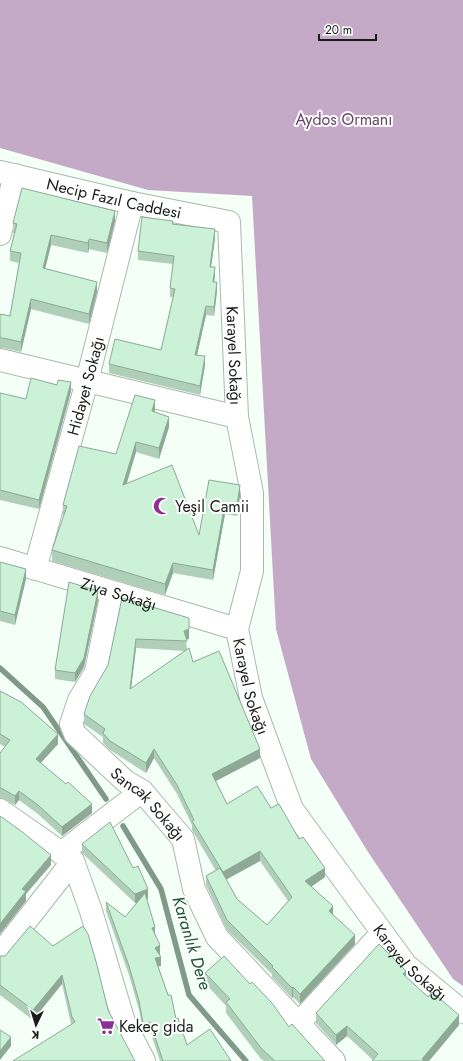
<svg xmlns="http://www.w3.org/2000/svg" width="463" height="1061" viewBox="0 0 463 1061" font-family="Jost,sans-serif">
	<rect width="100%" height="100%" fill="#f4fff7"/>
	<path fill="#c5aac7" d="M0,0H463V986L453,979L368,852L311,759L276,629L252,196L148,190L0,148Z"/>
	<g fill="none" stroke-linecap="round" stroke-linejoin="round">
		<path stroke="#7f9a88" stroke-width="5.5" d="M0,668L43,707L106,799
			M123,826L161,889L189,995L246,1061"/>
		<g stroke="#abb8af" stroke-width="24">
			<g id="minor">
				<path id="s1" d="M0,172L132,203L229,222L237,417L252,493V571L237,629L251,698L292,809L406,965L463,1012"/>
				<path d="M0,234L15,175"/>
				<path d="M0,360L237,417"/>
				<path id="s2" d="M0,558L237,629"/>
				<path id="s3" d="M35,569L87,381L132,203"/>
				<path id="s4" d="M112,592L96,672L79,700L71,724L75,734L125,781L142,791L183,839L194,889L217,937L334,1061"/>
				<path d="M0,810L73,861L91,911L124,1022L144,1061"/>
				<path d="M61,853L142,791"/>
				<path d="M0,954L73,861"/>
				<path d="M298,1024L382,933"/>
			</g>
		</g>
		<use href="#minor" stroke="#fff" stroke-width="22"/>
	</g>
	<path fill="#afcfb9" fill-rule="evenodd" d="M115,221L107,253L89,249L88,253L51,245L45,268L97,292L89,324L31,309L21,352L3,348H0V314L10,316L19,263L10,261V251L14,233H13V223Z
		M173,224L215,238L211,267L215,276L214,282L217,291L214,316L206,315L197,355L205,365L200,395L109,373V364L161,350L173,297H170V288L173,264L138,260V251Z
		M71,391L39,509L0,500V393L26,399Z
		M155,410V412L169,427L159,459L136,452L127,483L199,535L209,480L240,496L237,516L225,514L213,580L173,573L165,595L52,561V550L64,516L63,515V505L116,454Z
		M0,562L26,579L15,625L0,621Z
		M122,598L189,639H186L187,650L193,662L260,758L216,781L227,804L271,808L299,839L325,877L311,887L333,914L355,944L300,1004L293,997L292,998L272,977V974L227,930L206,885V876L216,871L192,830V825L177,794L154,758L146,773L110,750L103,743V737L84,724V714L108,665ZM136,648L185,651L131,688ZM260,861L288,901L267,925L237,899L226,880Z
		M98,600L84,667L75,682L55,679V670Z
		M0,691L58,744L41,763L92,813L62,836L38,814L19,800L15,805L1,798H0V753L5,747L0,744Z
		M82,844L148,899H147L160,954H159L161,966H158L176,1019L187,1045L231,1061H160L150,1031L143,1032L139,1010L129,975L106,911V902L125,917L137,902L135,903L82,853Z
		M30,926L108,1010L71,1024L62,984L33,1020L0,995V956H5Z
		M205,973L289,1027L325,1061H264L261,1059L226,1013V1006L205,983Z
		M406,977L459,1025L429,1061H372L373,1060L347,1036L336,1045L316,1023V1013Z"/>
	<path fill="#8ea996" d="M115,211V221L107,253V243Z
		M215,229V238L210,275V267Z
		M51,235V245L43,278V268Z
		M89,239V249L88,253V243Z
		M215,267V276L213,291V282Z
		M97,282V292L89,324V314Z
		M217,282V291L214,316V307Z
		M31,299V309L21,352V342Z
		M206,306V315L195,364V355Z
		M205,356V365L200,395V386Z
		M71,382V391L39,509V500Z
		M155,400V410L152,422V411Z
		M169,417V427L159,459V448Z
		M136,442V452L123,495V485Z
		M240,485V496L237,516V505Z
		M225,503V514L213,580V570Z
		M173,563V573L165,595V584Z
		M26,569V579L15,625V615Z
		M98,591V600L84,667L75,682V673Z
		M189,629V639L184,640V631Z
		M136,639V648L130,698V689Z
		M58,734V744L36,768V759Z
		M154,749V758L146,773V763Z
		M260,749V758L212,783V774Z
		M19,791V800L15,805V796Z
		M92,804V813L62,836V827Z
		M260,851V861L223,881V872Z
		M51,855V865L26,894V901L0,934V924L22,889Z
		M325,868V877L305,891V881Z
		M148,889V899L135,903V894Z
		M333,906V916L329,911Z
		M155,927V936L152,928Z
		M355,935V944L300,1004V994Z
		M160,945V954L155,957V948Z
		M161,957V966L155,967V958Z
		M406,971V981L403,974Z
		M62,975V984L33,1020V1010Z
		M293,987V997L292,998V988Z
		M459,1015V1025L429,1061H422V1059Z
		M347,1026V1036L336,1045V1035Z
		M11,1037V1046L0,1060V1051Z"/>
	<path fill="#cbf1d7" stroke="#8ea996" d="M22,188L115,211L107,243L89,239L88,243L51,235L43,268L97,282L89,314L31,299L21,342L3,338H0V314L10,316L21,253L10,251L17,224L13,223Z
		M142,217L173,221L172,224L215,229L210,267H215L213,282H217L214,307L206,306L195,355L205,356L200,386L109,364L115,339L161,350L175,289L170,288L174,256L138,251Z
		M31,378L57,385L58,380L71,382L39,500L0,490V393L26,399Z
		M135,395L155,400L152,411L169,417L159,448L136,442L123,485L172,465L199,535L209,480L240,485L237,505L225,503L213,570L173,563L165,584L52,550L67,506L63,505L79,446L116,454Z
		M0,562L26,569L15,615L0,611Z
		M69,582L98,591L84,658L75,673L55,670Z
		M122,598L189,618V629L184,631L187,641L136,639L130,689L189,648L193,662L219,651L260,749L212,774L227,804L257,786L271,808L279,804L299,839L303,837L325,868L305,881L333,906L329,911L355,935L300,994L293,987L292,988L272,967L273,966L227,920L206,876L220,868L237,899L267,925L292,897L260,851L223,872L192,821L194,820L177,785L154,749L146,763L110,741L103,733L105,729L84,714L90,696L108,665Z
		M0,691L21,702L58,734L36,759L66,784L68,782L92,804L62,827L38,805L19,791L15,796L1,788H0V753L10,740L0,734Z
		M0,816L21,831L51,855L22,889L26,891L0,924Z
		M110,822L133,868L138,866L148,889L135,894L82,844Z
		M145,893L155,927L152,928L160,945L155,948L161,957L155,958L168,995H171L176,1019L178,1018L187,1045L210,1029L231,1061H163L150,1022L143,1023L139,1001L129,966L106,902L125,917Z
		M30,926L53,946L83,926L88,934L97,965L108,1010L135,1061H13L75,1022L72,1017L62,975L33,1010L0,985V956H5Z
		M379,944L406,971L403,974L428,997L432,992L459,1015L422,1059L424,1061H372L378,1054L347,1026L336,1035L316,1013Z
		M224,956L250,984L252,982L272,1003L289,1027L292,1024L325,1061H275L261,1048L226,1002L230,999L205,973Z
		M0,1030L11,1037L0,1051Z"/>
	<defs>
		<g id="mosque-bare" transform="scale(1.38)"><path d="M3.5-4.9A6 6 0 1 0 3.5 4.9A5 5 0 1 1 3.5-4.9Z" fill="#8e2f97" stroke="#fff" stroke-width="2.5" paint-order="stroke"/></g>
		<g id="supermarket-bare" transform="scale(1.38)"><path d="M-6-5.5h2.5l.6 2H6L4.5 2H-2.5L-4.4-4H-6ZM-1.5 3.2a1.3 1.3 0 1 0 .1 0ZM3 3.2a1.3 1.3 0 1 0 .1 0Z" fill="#8e2f97" stroke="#fff" stroke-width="2.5" paint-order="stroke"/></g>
	</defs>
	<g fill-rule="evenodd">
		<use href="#mosque-bare" x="162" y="506"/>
		<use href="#supermarket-bare" x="106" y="1026"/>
	</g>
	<g text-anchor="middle" stroke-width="4" stroke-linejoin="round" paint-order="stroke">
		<g font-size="16" fill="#6a446d" stroke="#fff">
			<text x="344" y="125">Aydos Ormanı</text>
		</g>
		<g font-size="16" fill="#181d19" stroke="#fff">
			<text dy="6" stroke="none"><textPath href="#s1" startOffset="117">Necip Fazıl Caddesi</textPath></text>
			<text dy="6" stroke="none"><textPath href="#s1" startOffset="368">Karayel Sokağı</textPath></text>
			<text dy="6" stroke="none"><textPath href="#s3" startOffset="190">Hidayet Sokağı</textPath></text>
			<text dy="6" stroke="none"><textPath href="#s2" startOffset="124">Ziya Sokağı</textPath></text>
			<text dy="6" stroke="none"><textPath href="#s1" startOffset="704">Karayel Sokağı</textPath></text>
			<text dy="6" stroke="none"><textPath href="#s4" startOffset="252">Sancak Sokağı</textPath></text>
			<text dy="6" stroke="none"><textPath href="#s1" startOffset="1028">Karayel Sokağı</textPath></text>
		</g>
		<g font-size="16" fill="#181d19" stroke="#fff" text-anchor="start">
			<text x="175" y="512">Yeşil Camii</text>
			<text x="119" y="1032">Kekeç gida</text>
		</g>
		<g font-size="17" font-style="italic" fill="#1c5736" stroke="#fff">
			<text transform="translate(192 943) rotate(73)" y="6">Karanlık Dere</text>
		</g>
	</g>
	<g transform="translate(36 1025) rotate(184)" stroke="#ffffff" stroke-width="3" paint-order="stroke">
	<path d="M0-3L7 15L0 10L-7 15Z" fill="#181d19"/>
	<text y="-6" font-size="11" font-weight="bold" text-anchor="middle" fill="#181d19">K</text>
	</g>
	<path d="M319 34v6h57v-6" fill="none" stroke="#181d19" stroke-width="2"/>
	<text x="325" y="34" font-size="12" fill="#181d19" stroke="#ffffff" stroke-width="3" paint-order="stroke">20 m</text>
</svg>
